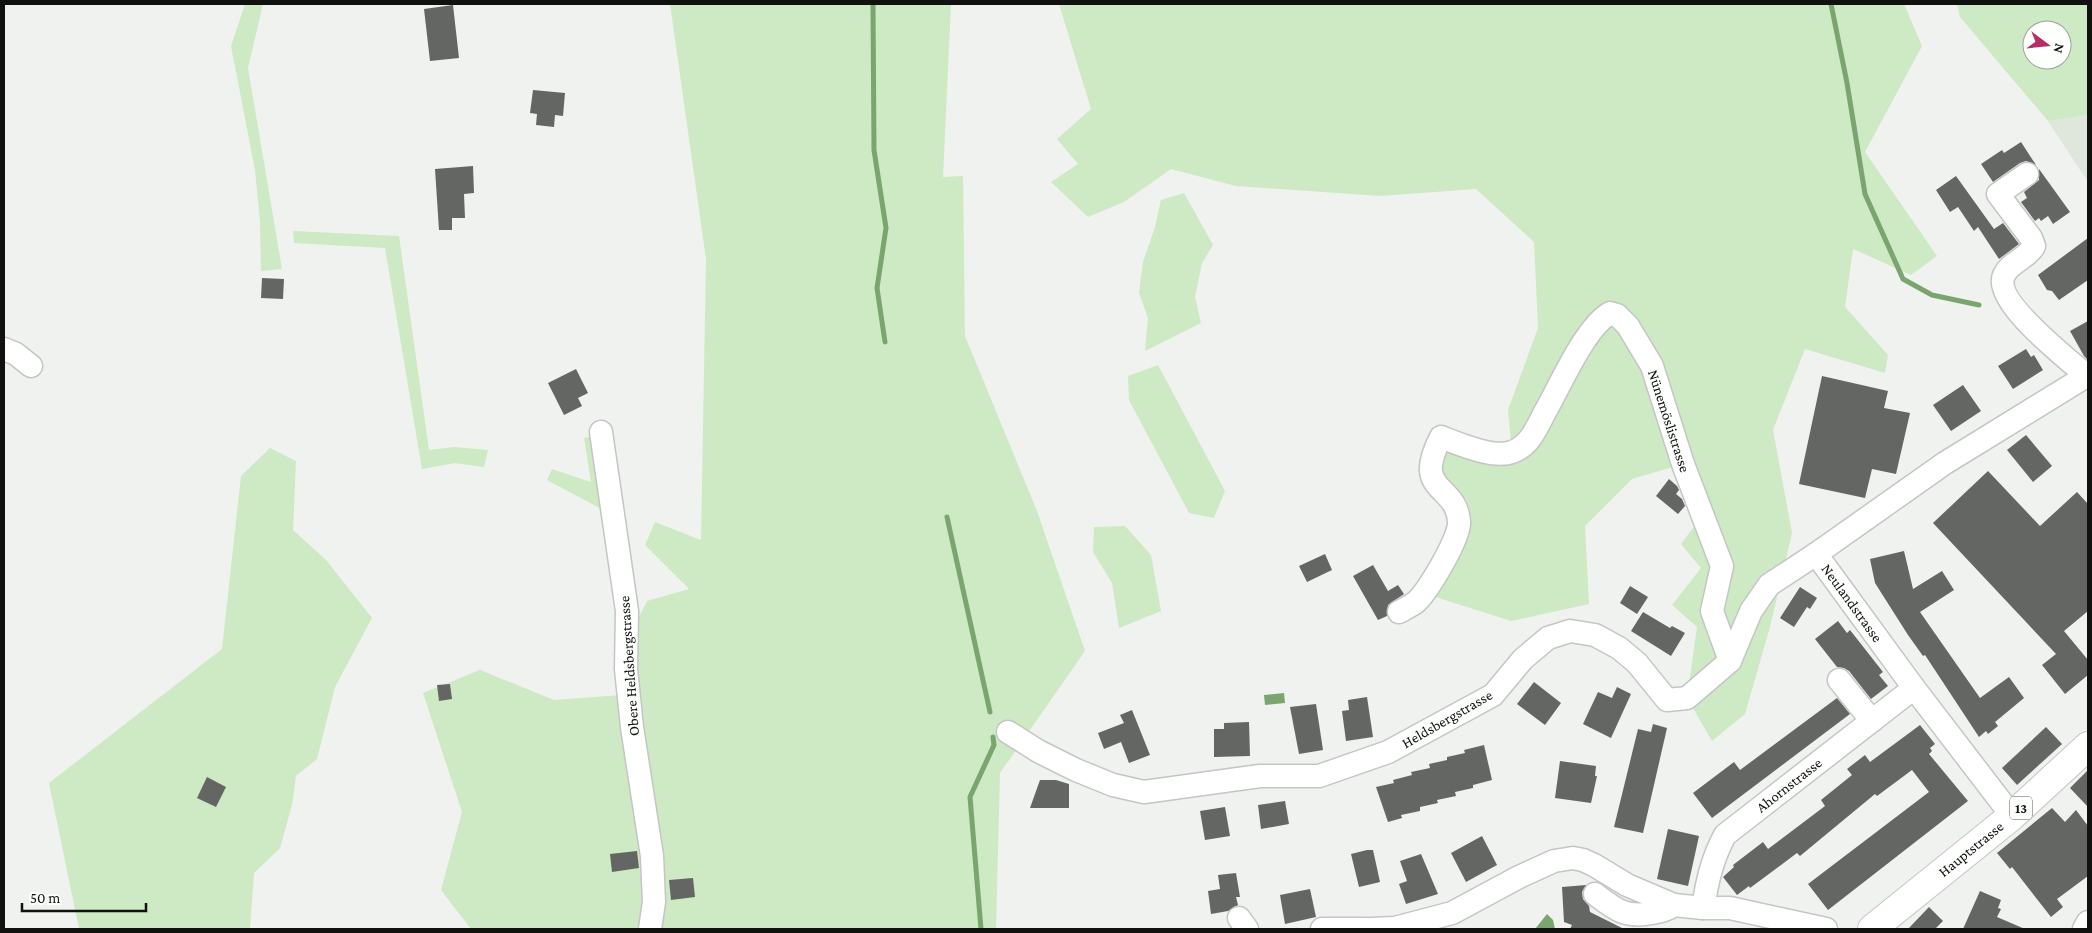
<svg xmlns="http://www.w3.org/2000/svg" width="2092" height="933" viewBox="0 0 2092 933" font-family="'Crimson Pro',serif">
<rect width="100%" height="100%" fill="#eff2ee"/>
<!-- built -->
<path fill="#dfe7dd" d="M2088 115V182L2048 121Z"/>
<!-- green -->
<g fill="#cdeac4" fill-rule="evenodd">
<path d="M245 4H263L248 68 282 269 261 271 260 221 255 170 231 46Z"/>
<path d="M670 4H951L943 177 963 176 965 336 1037 511 1085 651 1000 773 996 929H471L441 890 462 812 423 693 480 670 554 700 635 694 622 650 647 601 689 589 645 545 655 522 701 540 706 259Z"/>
<path d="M1059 4H1904L1922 46 1865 152 1937 256 1911 275 1853 249 1845 307 1888 355 1885 373 1805 349 1773 430 1792 533 1770 627 1745 714 1712 741 1687 698 1697 627 1672 605 1701 568 1681 544 1702 516 1683 464 1632 479 1585 526 1589 604 1511 621 1423 593 1460 523 1432 478 1435 449 1512 452 1508 410 1538 328 1534 242 1476 189 1380 196 1236 186 1171 169 1124 202 1088 217 1051 182 1078 164 1057 139 1091 109Z"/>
<path d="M1957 4H2088V115L2048 121 1960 17ZM2032 30H2062V60H2032Z"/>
<path d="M1184 193 1213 245 1202 263 1195 297 1201 323 1145 351 1148 318 1139 293 1143 262 1155 227 1161 200Z"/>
<path d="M293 231 399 236 429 450 454 447 488 450 484 467 455 463 422 469 385 248 294 243Z"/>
<path d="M1158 365 1225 491 1214 518 1189 513 1129 400 1128 376Z"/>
<path d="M597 436 609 513 547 480 552 469 591 482 584 438Z"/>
<path d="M270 448 296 461 293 530 326 560 372 618 335 687 317 759 296 776 292 805 280 848 254 873 250 929H79L49 783 222 649 241 476Z"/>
<path d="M1125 526 1151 555 1161 611 1119 628 1112 583 1093 552 1094 527Z"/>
</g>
<!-- water -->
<g fill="#7ba56f">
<path d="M1284 693 1285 703 1265 705 1264 695Z"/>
<path d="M1547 914 1553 920 1555 929H1535Z"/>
</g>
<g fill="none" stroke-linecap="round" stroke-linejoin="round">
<!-- stream -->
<g stroke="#7ba56f" stroke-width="5">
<path d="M873 4 874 150 886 228 877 288 885 342"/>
<path d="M1831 4 1847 83 1865 194 1903 279 1932 295 1979 305"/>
<path d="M947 517 990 712"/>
<path d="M981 929 970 797 994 745 993 737"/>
</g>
</g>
<!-- building -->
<g fill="#646663">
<path d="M453 5 459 58 430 61 424 9Z"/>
<path d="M533 90 565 93 563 116 555 115 554 127 536 125 537 114 530 113Z"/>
<path d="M2021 142 2036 165 2026 161 2020 163 1993 182 1981 164 2002 150 2004 153Z"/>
<path d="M473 166 474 193 464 194 465 218H452V230H439L435 169Z"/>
<path d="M2039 169 2070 212 2053 224 2048 216 2041 221 2039 218 2035 221 2021 202 2027 198 2024 192 2039 180Z"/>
<path d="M1956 176 1994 229 2003 223 2019 244 1999 259 1978 227 1974 231 1958 207 1950 212 1936 190Z"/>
<path d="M2088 238V280L2059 300 2052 291 2047 290 2038 275Z"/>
<path d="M262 278 284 279 283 299 261 298Z"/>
<path d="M2088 321V360L2084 356 2070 331Z"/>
<path d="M2026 349 2031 357 2034 355 2043 370 2013 389 1998 366Z"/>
<path d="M576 369 588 393 578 398 582 406 564 415 548 383Z"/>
<path d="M1822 376 1888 391 1884 408 1910 413 1896 474 1872 469 1865 498 1799 484Z"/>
<path d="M1963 385 1981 411 1951 431 1933 405Z"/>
<path d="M2026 435 2052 466 2033 482 2007 450Z"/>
<path d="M1988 471 2040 526 2077 492 2088 504V611L2064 631 2088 660V675L2065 694 2042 665 2056 654 1933 523Z"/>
<path d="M1669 479 1677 486 1679 490 1676 494 1682 499 1685 506 1678 514 1656 496Z"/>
<path d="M1904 551 1913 589 1942 571 1954 590 1920 612 1980 698 2009 677 2024 698 1995 722 1998 726 1988 734 1986 731 1979 737 1925 655 1923 656 1908 635 1875 583 1870 559Z"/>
<path d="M1325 554 1332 570 1307 582 1299 566Z"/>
<path d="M1373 565 1388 591 1398 585 1404 594 1388 605 1387 616 1378 620 1353 576Z"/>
<path d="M1630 586 1648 597 1637 614 1620 603Z"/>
<path d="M1800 587 1817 598 1810 609 1807 607 1794 627 1780 618Z"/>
<path d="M1643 612 1670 628 1672 626 1685 633 1671 656 1631 631Z"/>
<path d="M1838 621 1847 633 1850 630 1883 672 1879 675 1888 686 1871 699 1849 671 1844 668 1837 667 1815 639Z"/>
<path d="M1534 682 1561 703 1545 725 1517 704Z"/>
<path d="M450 684 452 699 439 701 437 685Z"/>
<path d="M1617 687 1631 694 1611 738 1583 724 1598 692 1612 698Z"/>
<path d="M1367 697 1373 737 1346 741 1342 711 1349 710 1348 700Z"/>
<path d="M1837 698 1850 714 1712 818 1693 793 1734 762 1740 770Z"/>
<path d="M1316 704 1323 750 1299 754 1290 707Z"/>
<path d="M1132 710 1150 755 1129 763 1121 742 1104 749 1098 733 1124 723 1120 715Z"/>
<path d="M1249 722 1250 756 1214 757V729H1224V723Z"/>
<path d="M1653 724 1667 728 1643 833 1614 827 1638 729 1651 732Z"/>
<path d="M1920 725 1935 744 1930 748 1932 751 1929 754 1968 801 1828 910 1808 884 1929 792 1912 770 1877 796 1875 794 1800 856 1797 853 1750 888 1749 886 1737 895 1723 877 1734 867 1733 865 1763 842 1768 849 1825 806 1821 800 1852 775 1847 769 1865 755 1870 762Z"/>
<path d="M2046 727 2062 744 2017 785 2002 768Z"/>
<path d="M1484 745 1492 780 1473 785V788L1455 792 1456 796 1437 800 1438 803 1420 807V811L1401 815 1402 818 1388 822 1376 787 1394 783 1393 780 1412 775 1411 772 1430 768 1429 764 1447 760V757L1465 753 1464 750Z"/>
<path d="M1560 761 1596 766 1595 776H1597L1591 803 1555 798Z"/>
<path d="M2088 770V807L2070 788Z"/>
<path d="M207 777 226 787 216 807 197 798Z"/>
<path d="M1040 780H1056L1069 784V808H1030Z"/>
<path d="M1285 801 1289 824 1261 829 1258 805Z"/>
<path d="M1225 807 1230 836 1205 840 1200 811Z"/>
<path d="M2052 808 2065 822 2076 810 2088 826V876L2057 899 2063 907 2051 917 2012 867 2010 869 1997 853Z"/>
<path d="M1668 829 1699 836 1688 886 1657 879Z"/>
<path d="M1482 836 1497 865 1466 882 1451 853Z"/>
<path d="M1367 850H1373L1380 882 1359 887 1351 854Z"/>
<path d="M637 851 639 868 612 872 610 854Z"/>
<path d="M1421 854 1438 894 1406 904 1399 884 1407 881 1400 861Z"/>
<path d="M1236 873 1240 897H1236L1238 905 1228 911 1211 914 1208 891 1220 889 1218 875Z"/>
<path d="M693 878 695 897 671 900 669 880Z"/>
<path d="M1586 885 1582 892 1583 899 1589 906 1590 912 1624 929H1570L1572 925 1564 922 1562 887Z"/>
<path d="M1310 889 1316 917 1285 924 1280 895Z"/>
<path d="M1980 891 2001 900 1998 908 2001 909 1997 917 2025 929H1963Z"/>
<path d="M1929 907 1943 921 1935 929H1908Z"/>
</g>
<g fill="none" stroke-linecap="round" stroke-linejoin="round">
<defs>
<g id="minor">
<path d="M2027 174 1998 194 2031 238 2034 246C2027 259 2010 262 2004 275 1992 301 2068 359 2087 376"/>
<path d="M4 349 16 354 31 366"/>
<path d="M601 432 627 611 626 669 632 727 652 856 654 902 650 929"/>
<path d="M1399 612C1404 609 1411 606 1416 602 1428 591 1460 538 1459 522 1457 483 1411 494 1441 437 1459 444 1494 459 1512 452 1530 446 1537 427 1545 412 1561 384 1584 329 1610 313L1617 315 1628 326 1652 366 1683 464 1722 566 1712 611 1730 661"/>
<path d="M1839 680 1872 721"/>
<path d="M1008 732 1038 751 1076 770 1113 785 1144 792 1260 776H1319L1388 752 1493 695 1523 659 1548 638 1570 631 1595 635 1619 648 1637 663 1667 700 1687 698 1730 661 1751 611 1769 585 1816 554"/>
<path d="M2012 816 1914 688 1816 554 1945 463 2088 375"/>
<path d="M1595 894C1616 910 1625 918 1652 913 1661 911 1667 910 1674 905"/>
<path d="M1703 908C1707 882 1712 859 1725 835L1914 688"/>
<path d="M1239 918 1247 929"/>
<path d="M1322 929H1366"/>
<path d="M1371 929 1395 928 1452 913 1519 877 1554 861 1573 858 1583 860 1594 865 1627 885 1674 905 1703 908H1730L1826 929"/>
<path d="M2084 929 2088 922"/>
</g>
<path id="major" d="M1872 929 2012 816 2088 746"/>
</defs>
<!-- minor casing -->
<use href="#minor" stroke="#c3c6c3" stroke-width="25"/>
<!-- major casing -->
<use href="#major" stroke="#c3c6c3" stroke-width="30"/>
<!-- minor -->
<use href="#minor" stroke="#fff" stroke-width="22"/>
<!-- major -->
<use href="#major" stroke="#fff" stroke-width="28"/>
</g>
<g text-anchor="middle" stroke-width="4" stroke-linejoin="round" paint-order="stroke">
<!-- shield labels -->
<rect fill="#fdfffd" stroke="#585957" stroke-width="1" x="2010" y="796.5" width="22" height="23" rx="4"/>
<g font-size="14" font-weight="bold" fill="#111210">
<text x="2021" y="813">13</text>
</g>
<!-- street labels -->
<g font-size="15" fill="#111210" stroke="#fdfffd">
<text transform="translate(1669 421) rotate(72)" y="5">Nünemöslistrasse</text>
<text transform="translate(1852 603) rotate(54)" y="5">Neulandstrasse</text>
<text transform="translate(629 666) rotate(-94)" y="5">Obere Heldsbergstrasse</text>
<text transform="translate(1447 719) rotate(-30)" y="5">Heldsbergstrasse</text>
<text transform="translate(1789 785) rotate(-38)" y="5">Ahornstrasse</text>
<text transform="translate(1971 849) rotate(-39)" y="5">Hauptstrasse</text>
</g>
</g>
<!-- border -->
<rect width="2092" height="933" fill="none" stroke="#111210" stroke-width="10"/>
<!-- north arrow -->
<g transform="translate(2047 45) rotate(106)"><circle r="24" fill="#fdfffd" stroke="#9fa09e"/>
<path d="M0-4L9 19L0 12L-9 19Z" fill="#b62c69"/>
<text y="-8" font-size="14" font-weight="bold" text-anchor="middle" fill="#111210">N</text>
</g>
<!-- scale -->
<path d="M22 903v8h124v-8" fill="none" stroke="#111210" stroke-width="2.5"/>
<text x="30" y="903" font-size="15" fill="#111210" stroke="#fdfffd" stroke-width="4" paint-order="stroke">50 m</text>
</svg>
